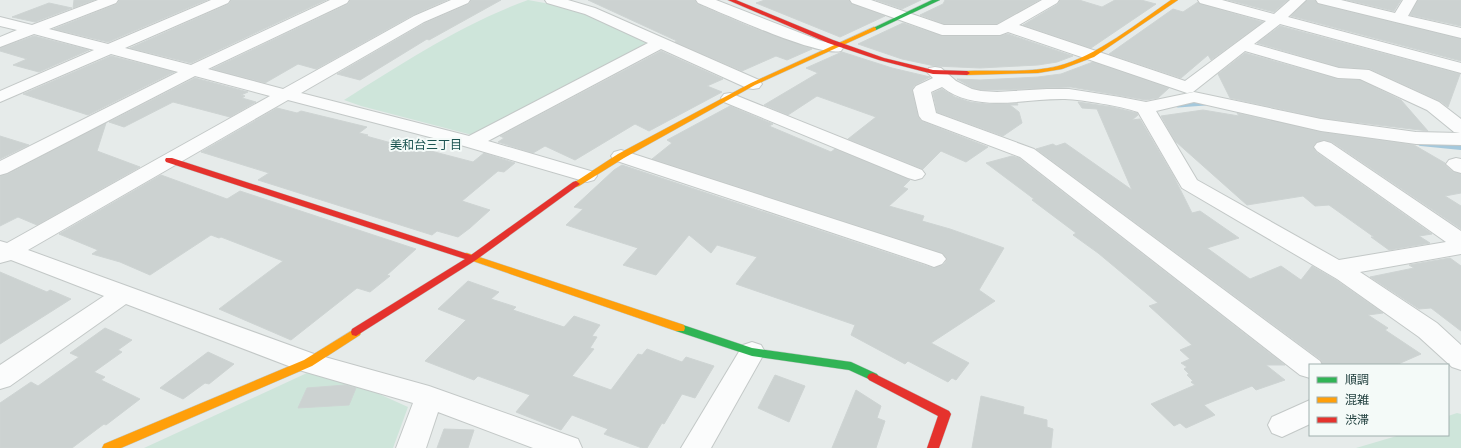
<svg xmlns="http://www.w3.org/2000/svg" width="1461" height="448" viewBox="0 0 1461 448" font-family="'Nunito Sans','Noto Sans JP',sans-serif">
<rect width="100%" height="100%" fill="#e6ebea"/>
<!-- green -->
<g fill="#cee5da">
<path d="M528 0 572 8 650 43 472 135 361 106 344 100C403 63 462 24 528 0Z"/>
<path d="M307 373 359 385 408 407 393 448H144Z"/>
<path d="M1457 413 1461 414V448H1356L1400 435H1448V416Z"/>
</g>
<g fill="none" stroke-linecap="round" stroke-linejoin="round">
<!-- stream-far1 -->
<path stroke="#a4c8dc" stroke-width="5" d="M1178 105 1205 103"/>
<!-- stream -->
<path stroke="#a4c8dc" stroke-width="6" d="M1421 143 1461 147"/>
</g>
<!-- building -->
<g fill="#ccd2d1" stroke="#ced4d3">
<path d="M74 0H94L73 8Z"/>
<path d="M119 0H207L108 42 54 29 117 4Z"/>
<path d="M231 0H326L191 63 130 48 229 4Z"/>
<path d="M350 0H447L413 15 316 69 298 64 265 83 212 69 348 4Z"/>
<path d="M471 0H501L429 40 427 39 360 80 337 74 425 23 469 4Z"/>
<path d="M588 0H695L697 4 748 26 812 49 787 60 776 56 742 71 675 42 677 41Z"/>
<path d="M765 0H849L852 4 885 16 840 37 756 3Z"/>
<path d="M876 0H921L902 9Z"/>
<path d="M945 0H1039L997 24H944L920 15 943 4Z"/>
<path d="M1060 0H1079L1102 7 1115 0H1141L1156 4 1091 48 1023 25 1058 4Z"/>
<path d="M1228 0H1288L1274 12Z"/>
<path d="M1307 0H1315L1318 4 1461 39V61L1291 16Z"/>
<path d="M1347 0H1401L1394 11Z"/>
<path d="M1418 0H1461V26L1410 15Z"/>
<path d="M1198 2 1200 4 1263 22 1211 60 1208 55 1181 78 1109 54 1173 9 1183 12Z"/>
<path d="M49 3 72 8 35 22 12 17Z"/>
<path d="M903 23 942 36H1000L1008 34 1073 56 1057 62 1038 65 980 68 935 66 902 59 858 44Z"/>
<path d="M1280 26 1460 74 1448 107 1440 101 1370 69 1339 67 1257 43Z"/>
<path d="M34 36 89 50 39 72 13 65 27 59 0 51V48Z"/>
<path d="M661 51 723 79 707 86 722 92 649 131 635 124 575 160 545 146 533 153 498 142 504 138 500 136Z"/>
<path d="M842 52 892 68 930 77 915 85 912 89 918 116 921 121 988 147 966 162 941 151 923 169 848 139 876 117 817 96 788 115 764 105 818 73 806 68Z"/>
<path d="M1245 53 1338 79 1360 80 1401 100 1428 131 1321 118 1230 98 1218 74Z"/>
<path d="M111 56 174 72 88 115 23 94Z"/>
<path d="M1093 62 1169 88 1158 98 1146 100 1071 87 997 90H981L973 88 957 79 980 80 1038 77 1061 74Z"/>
<path d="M195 78 248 92 241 95 245 96 242 98 256 102 230 117 173 102 124 127 109 122Z"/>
<path d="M942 89 955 97 970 102 986 104 1017 103 1018 105H1010L1019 112 1022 123 1003 136 937 112 933 93Z"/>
<path d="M1078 102 1112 107 1137 113 1138 115 1132 120 1140 119 1174 177 1192 213 1200 211 1239 238 1207 248 1250 279 1281 266 1301 280 1312 266 1336 280 1383 313 1368 315 1388 328 1385 330 1421 354 1396 365H1323L1321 360 1036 149 1053 144 1056 146 1065 143 1132 190 1097 109 1082 108Z"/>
<path d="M730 106 773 124 769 126 819 147 831 152 835 149 910 180 903 187 908 189 889 206 924 216 922 221 950 229 1004 248 979 290 995 301 931 343 969 363 956 380 952 378 948 382 908 361 905 364 851 335 855 325 736 284 757 257 717 245 711 253 689 235 656 275 623 265 638 248 566 225 583 209 574 207 614 170 622 165 933 268 943 265 947 260 942 253 652 159 672 143 667 140Z"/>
<path d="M277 108 297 113 301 111 367 127 359 133 368 135 366 136 424 152 427 150 473 162 484 153 515 163 504 172 498 171 462 201 490 210 470 228 458 237 437 231 432 235 258 180 269 173 201 152Z"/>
<path d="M1203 110 1239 116 1237 113 1321 132 1414 145 1445 163V165L1453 172 1461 174V193L1445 196 1461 206V229L1332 142 1324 140 1317 142 1313 146 1316 152 1432 234 1419 236 1430 243 1389 250 1371 237H1374L1329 205 1315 206 1303 196 1247 205 1175 141 1161 116Z"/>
<path d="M106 123 97 151 140 167 37 225 18 217 0 226V176L8 174Z"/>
<path d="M0 136 29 145 0 159Z"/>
<path d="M1012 156 1019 158 1285 365H1266L1285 380 1256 390 1252 386 1204 405 1215 415 1186 428 1180 423 1174 426 1151 404 1195 385 1191 382 1193 381 1187 375 1189 374 1184 369 1187 367 1181 363 1190 359 1180 350 1192 345 1149 306 1158 303 1098 253 1073 235 1076 233 1032 200 1034 199 986 163Z"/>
<path d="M161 175 227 199 240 191 416 249 387 275 390 276 370 292 357 288 291 340 219 309 283 261 221 237 219 238 211 235 150 275 120 262 92 254 98 250 59 234Z"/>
<path d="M1450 258 1461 266V331L1431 308 1419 309 1370 277 1414 268 1409 265Z"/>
<path d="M0 272 47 292 50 290 71 299 0 344Z"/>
<path d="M468 281 499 292 491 299 516 307 513 310 564 327 574 316 600 325 592 336 597 337 590 348 594 349 572 376 611 390 638 354 642 355 647 349 682 362 686 357 714 366 695 398 682 394 664 424 662 423 647 448H642L604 434 608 429 572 415 561 430 516 412 530 395 478 376 474 380 425 361 466 320 438 309Z"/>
<path d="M105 328 132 340 118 350 122 352 94 372 105 377 101 380 140 399 106 425 104 424 72 448H0V403L31 382 38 386 79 357 70 353Z"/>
<path d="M208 352 234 364 209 384 205 383 183 399 160 388Z"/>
<path d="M775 375 805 386 789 422 758 408Z"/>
<path d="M345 385 356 388 349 405 298 408 307 388Z"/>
<path d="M856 390 881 406 877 418 885 421 876 448H832Z"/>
<path d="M981 396 1024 407 1023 414 1047 420V427L1053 429 1051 448H972Z"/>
<path d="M444 429 474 430 468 448H437Z"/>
</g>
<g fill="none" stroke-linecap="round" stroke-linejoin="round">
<defs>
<g id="street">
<path d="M98 0H118L116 3 49 29 108 44 211 0H230L228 3 125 48 191 65 330 0H349L347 3 208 69 283 89 414 16 451 0H470L468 3 424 22 301 93 469 136 648 43 585 14 547 3 545 0H568L595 8 759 80 762 84 759 88 753 89 747 88 661 49 488 141 594 172 597 176 594 180 587 182 464 146 288 100 28 250 314 354 429 386 578 439 582 448H533L438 412 426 448H396L413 403 299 370 126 304 10 386 0 389V365L104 296 11 260 0 263V241L7 243 270 96 195 76 7 173 0 175V161L178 72 111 54 0 102V91L94 50 34 34 0 47V37L17 30 0 26V17L32 25Z"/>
<path d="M696 0H716L821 41 841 45 843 48 841 51C818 57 725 14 698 3Z"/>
<path d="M850 0H871L944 25H997L1042 0H1059L1057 3 1019 25 1185 81 1266 21 1200 3 1198 0H1222L1274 14 1290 0H1306L1288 17 1461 63V73L1280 24 1254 44 1339 68 1369 70 1439 102 1461 119V145L1416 144 1321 131 1194 102 1156 111 1197 180 1339 260 1446 242 1317 151 1314 147 1317 143 1324 141 1331 143 1461 231V254L1360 272 1437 323 1461 345V370L1452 367 1419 337 1337 279 1182 188 1138 112C1120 106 1084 100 1065 99 1026 98 976 114 942 87L931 92 936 113 1034 149 1320 361 1322 365H1310V378L1300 375 1020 157 922 120 919 116 913 90 916 86 933 78 927 72 929 68 935 67 941 68 956 81 972 89 981 91 997 92 1047 89H1069L1120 97 1146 102 1194 92 1321 119 1416 132 1460 133 1454 132 1427 110 1360 79 1338 78 1245 51 1193 92 1187 93 1008 32 1000 35H942L852 3Z"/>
<path d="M1316 0H1341L1395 13 1403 0H1417L1408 16 1461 28V38L1318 3Z"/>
<path d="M730 93 922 170 925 174 922 178 915 180 908 178 724 102 721 98 724 94Z"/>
<path d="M621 150 942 254 946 259 942 264 934 267 926 264 614 160 611 156 614 152Z"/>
<path d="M1456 158 1461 159V173L1454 171 1446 164 1449 160Z"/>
<path d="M752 342 761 345 765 352 711 448H681L743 345Z"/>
<path d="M1310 400V424L1282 437 1272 433 1268 425 1272 417Z"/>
</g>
<g id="fast">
<path d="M932 0H940L876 30 871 29Z"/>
<path d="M680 324 752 348 851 362 877 374 879 377 877 380 873 381 849 370 752 356 676 331 675 328 676 325Z"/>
</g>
<g id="slow">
<path d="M1171 0H1178L1094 57 1062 69 1038 73 967 75 964 73 967 71C995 70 1031 73 1058 66 1095 57 1139 22 1171 0Z"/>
<path d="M874 27 876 28V30L755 85 624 158 579 186 576 187 572 184 618 154 751 83Z"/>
<path d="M467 253 684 325 685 328 684 331H676L464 258 462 256 464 254Z"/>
<path d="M356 328 360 329 361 332 360 335 312 366 121 448H102L104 444 304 360Z"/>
</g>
<g id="jam">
<path d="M728 0H736L833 40 884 58 933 70 967 71 970 73 967 75 933 74 879 60 828 43Z"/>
<path d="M166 158H172L471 255 573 182 576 181 580 184 476 260 356 336 352 335 351 332 352 329 465 259 166 162 165 160Z"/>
<path d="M873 373 949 411 951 414 939 448H927L938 416 869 380 867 377 869 374Z"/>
</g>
</defs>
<!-- street casing -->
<use href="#street" stroke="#c3c8c7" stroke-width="2"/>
<!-- fast casing -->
<use href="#fast" stroke="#c1c9c7" stroke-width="1"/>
<!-- slow casing -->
<use href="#slow" stroke="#c1c9c7" stroke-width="1"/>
<!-- jam casing -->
<use href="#jam" stroke="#c1c9c7" stroke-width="1"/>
<!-- street -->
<use href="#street" fill="#fbfcfc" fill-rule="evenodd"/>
<!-- fast -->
<use href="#fast" fill="#30b455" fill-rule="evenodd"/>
<!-- slow -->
<use href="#slow" fill="#ff9f0a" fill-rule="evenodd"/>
<!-- jam -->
<use href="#jam" fill="#e5322d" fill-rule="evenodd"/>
</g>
<g text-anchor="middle" stroke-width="4" stroke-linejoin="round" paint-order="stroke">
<!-- neighbourhood labels -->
<g font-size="12" fill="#1c5452" stroke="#f4faf8">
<text x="426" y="149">美和台三丁目</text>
</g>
</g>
<!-- legend -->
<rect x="1309" y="364" width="140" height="72" fill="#f4faf8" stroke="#a0b0ae"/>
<rect x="1317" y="377" width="20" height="6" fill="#30b455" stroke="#a0b0ae"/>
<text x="1345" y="384" font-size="12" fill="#21403f">順調</text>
<rect x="1317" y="397" width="20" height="6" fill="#ff9f0a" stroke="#a0b0ae"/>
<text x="1345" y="404" font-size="12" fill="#21403f">混雑</text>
<rect x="1317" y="417" width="20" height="6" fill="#e5322d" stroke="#a0b0ae"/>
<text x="1345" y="424" font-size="12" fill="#21403f">渋滞</text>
</svg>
